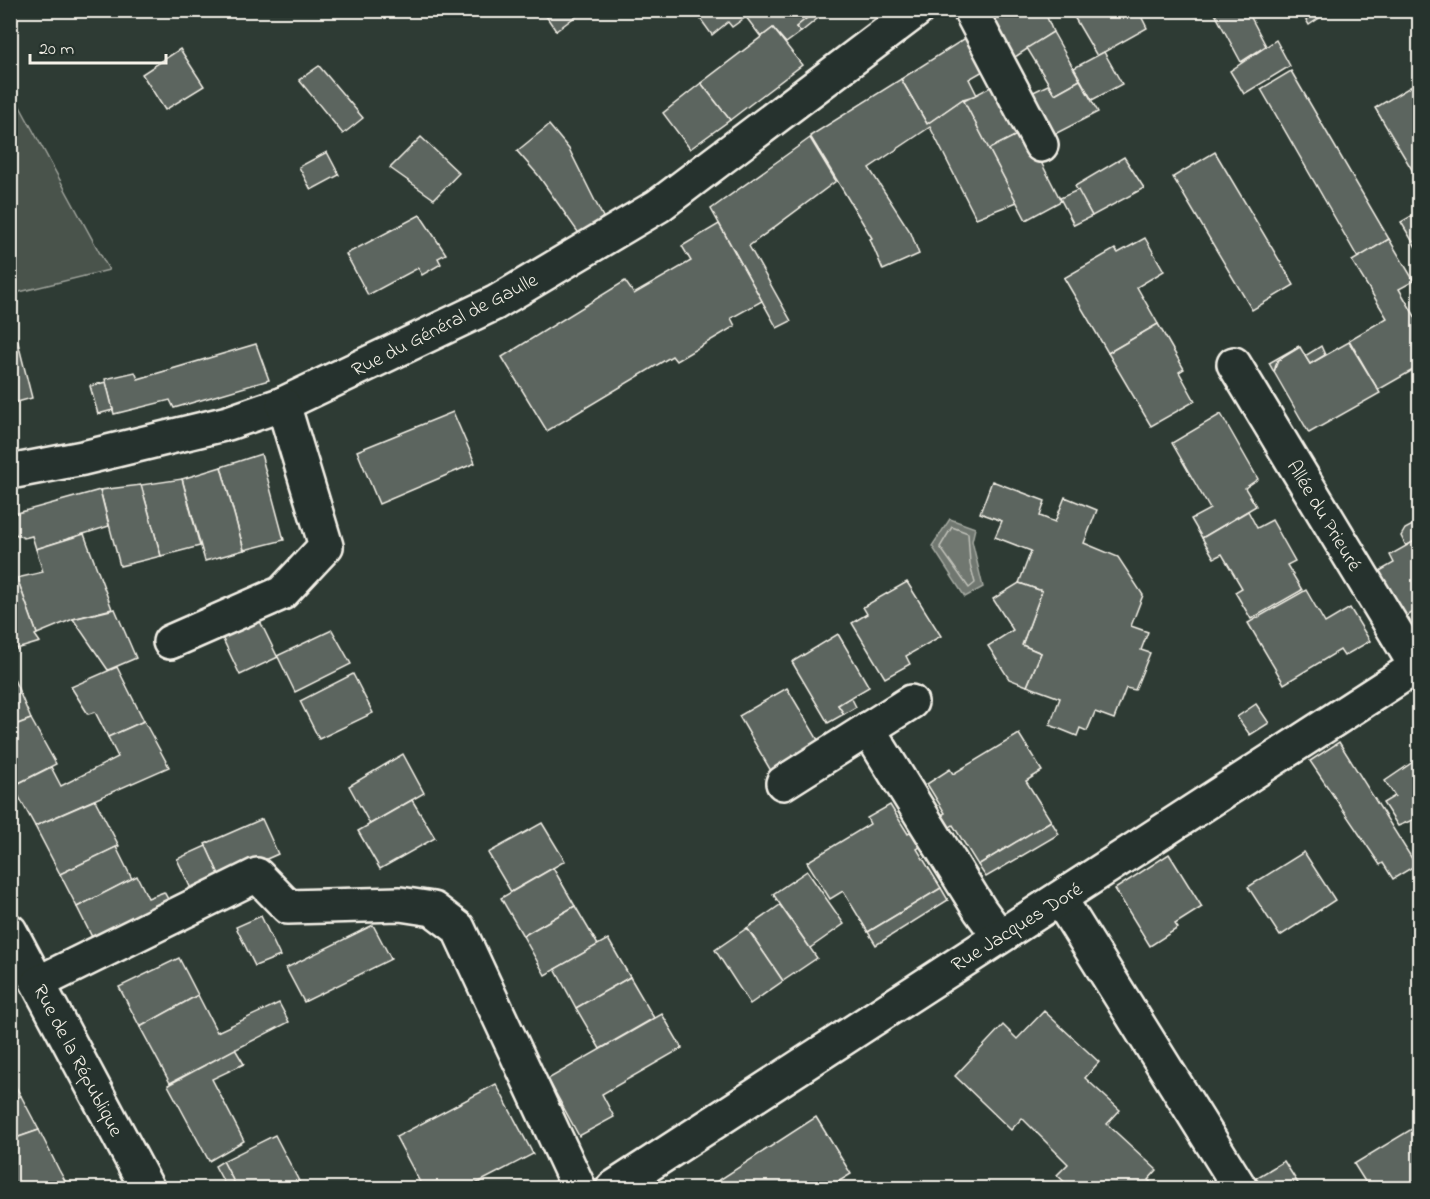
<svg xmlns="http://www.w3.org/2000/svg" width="1430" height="1199" viewBox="0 0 1430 1199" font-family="'Indie Flower',sans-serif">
<rect width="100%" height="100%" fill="#2e3b34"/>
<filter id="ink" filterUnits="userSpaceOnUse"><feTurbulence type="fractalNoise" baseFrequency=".0167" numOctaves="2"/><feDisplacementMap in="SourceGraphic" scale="12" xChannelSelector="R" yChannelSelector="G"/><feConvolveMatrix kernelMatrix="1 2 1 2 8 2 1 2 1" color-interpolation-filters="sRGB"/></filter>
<g filter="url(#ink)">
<!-- green -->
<path fill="#48524c" stroke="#9ea29a" stroke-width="1.5" d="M11 90 109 270 11 294Z"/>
<!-- water -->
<path fill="#6f7770" stroke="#a4a8a0" stroke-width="1.5" d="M950 519 975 528 972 541 983 587 965 597 932 546Z"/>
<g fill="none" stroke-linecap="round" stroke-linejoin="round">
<!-- shore -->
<path stroke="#bfc0b8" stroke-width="1.5" d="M952 527 968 533 970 564 975 583 969 588 940 547Z"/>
</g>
<!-- building -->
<g fill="#5c655e" stroke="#f4f1e8" stroke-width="1.5">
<path d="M542 10H584L556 31Z"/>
<path d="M694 10H812V14L796 27 801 32 786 43 773 28 761 37 746 17 732 27 728 22 712 35Z"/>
<path d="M812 10H828L801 32 796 27 812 14Z"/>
<path d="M982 10H1044L1053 32 1009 61Z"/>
<path d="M1070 10H1138L1147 28 1097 56Z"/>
<path d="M1213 10H1247L1266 46 1241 62Z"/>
<path d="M1300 10H1331L1309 25Z"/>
<path d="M773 28 802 65 730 120 701 83Z"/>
<path d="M975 32 992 66 969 79 977 95 963 99 927 124 901 79Z"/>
<path d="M1053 32 1080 80 1055 94 1027 48Z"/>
<path d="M1276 40 1290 66 1244 94 1230 71Z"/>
<path d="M180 49 204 86 165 110 142 74Z"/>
<path d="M1104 52 1122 84 1092 100 1074 68Z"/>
<path d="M319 66 363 118 343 134 299 80Z"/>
<path d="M1291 71 1389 239 1358 258 1261 89Z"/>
<path d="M901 79 927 124 963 99 1017 202 976 218 930 127 869 168 911 233 919 254 883 270 870 239 872 238 810 136Z"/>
<path d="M1080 80 1098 112 1049 137 1027 95 1048 85 1055 94Z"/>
<path d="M1420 81V183L1375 108Z"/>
<path d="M1000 82 1025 131 989 149 964 101Z"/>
<path d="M701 83 730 120 690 149 663 113Z"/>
<path d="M549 125 569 149 603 217 580 235 538 175 517 151Z"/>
<path d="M1025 131 1061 201 1026 220 989 149Z"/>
<path d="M421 137 459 173 434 199 390 168Z"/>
<path d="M810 138 836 181 749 246 791 321 777 328 711 209Z"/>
<path d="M327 152 339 175 311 190 299 167Z"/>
<path d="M1215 152 1294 285 1252 310 1173 177Z"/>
<path d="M1124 157 1144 188 1092 216 1075 186Z"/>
<path d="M1078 190 1092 216 1074 225 1060 198Z"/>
<path d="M1420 211V254L1401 222Z"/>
<path d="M420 215 446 254 438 258 441 264 422 275 418 268 368 295 346 254Z"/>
<path d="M719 224 762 301 731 318 735 326 676 361 672 356 547 431 502 357 625 281 634 294 691 261 682 246Z"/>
<path d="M1145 238 1164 271 1137 287 1158 324 1108 353 1064 278 1115 249 1118 253Z"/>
<path d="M1389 239 1414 281 1399 289 1420 325V366L1378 390 1349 340 1387 318 1352 261Z"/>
<path d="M13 323 32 398 10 404V324Z"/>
<path d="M1158 324 1184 369 1179 372 1195 401 1151 426 1108 353Z"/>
<path d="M1349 342 1380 393 1309 433 1274 372 1277 361 1300 347 1310 364Z"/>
<path d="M256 344 269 380 174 408 170 400 114 414 105 379 135 372 138 379Z"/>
<path d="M1299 346 1277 361 1274 372 1269 363Z"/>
<path d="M1321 346 1325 355 1310 364 1305 356Z"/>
<path d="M106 382 113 410 98 414 90 386Z"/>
<path d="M453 412 475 463 379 504 357 451Z"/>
<path d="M1221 414 1258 479 1245 488 1256 506 1202 538 1191 519 1210 509 1172 443Z"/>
<path d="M261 454 284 540 244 550 221 467Z"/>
<path d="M221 467 244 550 205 561 182 479Z"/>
<path d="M182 479 200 546 161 556 141 485Z"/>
<path d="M992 481 1045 501 1040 516 1055 522 1065 497 1097 510 1084 543 1118 557 1143 595 1131 626 1148 632 1141 650 1150 653 1135 690 1126 688 1114 719 1095 712 1087 731 1080 728 1077 736 1050 725 1060 698 1027 686 1041 653 1022 645 1042 591 1019 583 1031 551 995 537 1002 521 980 513Z"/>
<path d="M141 485 161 556 120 566 100 490Z"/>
<path d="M100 490 109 526 36 549 32 536 24 538 15 534 10 515Z"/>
<path d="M1248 511 1257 528 1272 520 1295 561 1287 565 1302 590 1251 619 1235 592 1242 588 1222 554 1214 558 1202 538Z"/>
<path d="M1420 521V538L1406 546 1401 536 1405 529Z"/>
<path d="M84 534 112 609 73 619 37 634 17 578 43 572 36 549Z"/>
<path d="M1420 538V608L1404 618 1378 572 1394 563 1390 555Z"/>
<path d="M17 578 37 634 35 635 40 642 10 651V580Z"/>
<path d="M907 582 941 636 906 656 910 664 885 678 852 623 867 614 863 607Z"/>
<path d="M1019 583 1042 591 1022 645 1041 653 1027 686 1009 679 988 646 1013 630 993 599Z"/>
<path d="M1306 590 1325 623 1350 608 1370 641 1344 656 1340 650 1284 684 1248 623Z"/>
<path d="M115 609 136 658 108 670 73 619Z"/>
<path d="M256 613 277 656 332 630 351 664 295 692 278 657 240 675 220 633Z"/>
<path d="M838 634 869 687 838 705 844 714 828 723 792 662Z"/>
<path d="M117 667 144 721 108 737 95 712 88 714 71 687Z"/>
<path d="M10 670 31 719 10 727Z"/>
<path d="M353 674 373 713 319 739 300 701Z"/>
<path d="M787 688 824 750 803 752 771 771 739 716Z"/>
<path d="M851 697 856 707 844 714 838 705Z"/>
<path d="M1256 704 1269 723 1250 735 1237 717Z"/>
<path d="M31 719 56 764 13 786 10 727Z"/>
<path d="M144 721 169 767 35 826 13 786 51 767 61 786 118 757 108 737Z"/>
<path d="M1019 734 1042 771 1026 781 1051 821 978 865 953 825 943 832 935 819 945 813 927 784 950 769 953 774Z"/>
<path d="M1339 742 1416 865 1393 879 1383 863 1380 865 1310 761Z"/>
<path d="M403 754 424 793 370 824 349 786Z"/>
<path d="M1419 758 1420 817 1398 826 1383 803 1395 796 1385 781Z"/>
<path d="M95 800 119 846 60 874 35 826Z"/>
<path d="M412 800 435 838 380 869 358 831Z"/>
<path d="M890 805 908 834 917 829 926 843 917 849 941 888 868 932 843 891 830 899 807 862 870 824 867 818Z"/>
<path d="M262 819 278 854 221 879 205 844Z"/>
<path d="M1051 821 1059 834 986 877 978 865Z"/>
<path d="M542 823 565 861 511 892 488 853Z"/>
<path d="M206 846 221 879 193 893 177 859Z"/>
<path d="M116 847 132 879 77 907 60 874Z"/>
<path d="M1304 852 1335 900 1280 936 1248 887Z"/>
<path d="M1169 854 1202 907 1175 924 1178 928 1150 946 1115 889Z"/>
<path d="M553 868 575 906 523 936 501 898Z"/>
<path d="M807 871 844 924 810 948 773 894Z"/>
<path d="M137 876 148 898 164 892 169 901 93 939 77 907Z"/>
<path d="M941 888 948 900 876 945 868 932Z"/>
<path d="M780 905 817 958 783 981 747 928Z"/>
<path d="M575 906 598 945 545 975 523 936Z"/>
<path d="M261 916 280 956 255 966 236 927Z"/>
<path d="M373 925 391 959 304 1002 286 968Z"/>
<path d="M747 928 783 981 750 1004 715 950Z"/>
<path d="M608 939 630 977 576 1008 555 969Z"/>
<path d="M179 958 198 995 140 1027 119 987Z"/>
<path d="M630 977 654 1018 600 1049 576 1008Z"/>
<path d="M198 995 217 1032 279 1003 289 1022 170 1083 140 1027Z"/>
<path d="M1044 1011 1099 1062 1085 1078 1120 1110 1107 1124 1157 1170 1148 1180 1157 1188H1071L1057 1175 1068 1164 1022 1118 1011 1130 955 1076 1003 1025 1017 1039Z"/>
<path d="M662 1014 682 1048 602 1094 614 1117 579 1136 548 1079Z"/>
<path d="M235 1049 244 1064 212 1079 244 1141 209 1161 168 1085Z"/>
<path d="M10 1076 21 1096 10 1100Z"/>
<path d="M496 1084 533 1154 468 1188H423L396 1137Z"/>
<path d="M21 1096 39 1130 10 1140V1100Z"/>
<path d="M816 1117 851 1174 828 1188H707Z"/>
<path d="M1420 1124V1188H1369L1354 1164Z"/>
<path d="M39 1130 59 1170 69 1188H10V1140Z"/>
<path d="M275 1135 302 1187 237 1188 223 1161Z"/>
<path d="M223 1161 237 1188H227L215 1166Z"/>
<path d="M1284 1161 1301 1188H1262L1256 1178Z"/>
</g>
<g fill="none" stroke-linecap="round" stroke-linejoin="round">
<defs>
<g id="minor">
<path d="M970 10 1041 145"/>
<path d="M1234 364 1416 666"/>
<path d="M10 472 83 458 228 423 283 404 495 303 658 206 917 10"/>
<path d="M170 642 282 593 326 546 283 404"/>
<path d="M868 729 980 910 999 936"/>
<path d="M783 783 911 702"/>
<path d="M1060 899 1240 1188"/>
<path d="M10 931 147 1188"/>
<path d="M38 983 257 875 288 907 400 904 433 909 458 928 579 1188"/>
<path d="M613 1188 1420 664"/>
</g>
</defs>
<!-- minor casing -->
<use href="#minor" stroke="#f4f1e8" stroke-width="38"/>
<!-- minor -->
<use href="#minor" stroke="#26332d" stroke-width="33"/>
</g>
</g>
<g text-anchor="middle" stroke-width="4.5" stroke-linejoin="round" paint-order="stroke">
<!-- street labels -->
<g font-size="20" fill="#f4f1e8" stroke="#26332d">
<text transform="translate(444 324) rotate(-27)" y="7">Rue du Général de Gaulle</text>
<text transform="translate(1325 515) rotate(59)" y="7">Allée du Prieuré</text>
<text transform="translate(1016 926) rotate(-32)" y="7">Rue Jacques Doré</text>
<text transform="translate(79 1060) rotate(62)" y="7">Rue de la République</text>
</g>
</g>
<!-- margin -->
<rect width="1430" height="1199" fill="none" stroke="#26332d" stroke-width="36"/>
<rect x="18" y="18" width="1394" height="1163" fill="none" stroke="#f4f1e8" stroke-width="2" filter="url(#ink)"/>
<!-- scale -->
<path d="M30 54v9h136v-9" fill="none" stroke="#f4f1e8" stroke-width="3"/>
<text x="39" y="54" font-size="18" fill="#f4f1e8" stroke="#26332d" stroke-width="4.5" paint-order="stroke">20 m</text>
</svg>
